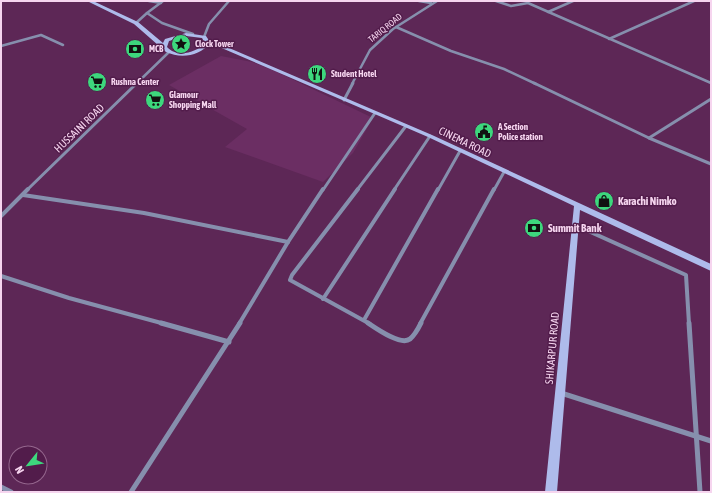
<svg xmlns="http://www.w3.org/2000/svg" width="712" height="493" viewBox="0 0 712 493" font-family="'Asap Condensed',sans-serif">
<rect width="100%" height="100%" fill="#5d2756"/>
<!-- built -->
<path fill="#6b2e63" d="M221 56 252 62 277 72 373 118 353 153 323 182 225 147 247 129 169 85Z"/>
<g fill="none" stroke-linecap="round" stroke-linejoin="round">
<!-- street-far3 -->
<g stroke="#868fad" stroke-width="2.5">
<path d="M149 1 161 3"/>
<path d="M163 1 147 13 162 23 193 34"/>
<path d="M419 1 431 3"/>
<path d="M496 1 511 6 528 3 711 83"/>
<path d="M548 12 573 1"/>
<path d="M136 23 147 13"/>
<path d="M396 27 451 51 504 69 536 84"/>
<path d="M204 37 209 24 229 1"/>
<path d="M609 39 694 1"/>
<path d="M1 46 41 35 63 45"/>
<path d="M136 84 169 52"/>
<path d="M352 84 370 50 393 29 437 1"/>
</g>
<!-- street-far2 -->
<g stroke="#868fad" stroke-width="3">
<path d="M534 83 649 138 711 164"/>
<path d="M344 100 353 83"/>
<path d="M649 138 711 99"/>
<path d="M27 190 137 83"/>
<path d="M323 190 375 113"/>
<path d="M357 190 406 126"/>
<path d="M394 190 430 136"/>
<path d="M438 190 460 151"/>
<path d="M494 190 504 172"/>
</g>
<!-- street-far1 -->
<g stroke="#868fad" stroke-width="4">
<path d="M358 189 292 275 290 280 370 324"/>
<path d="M23 195 144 213 288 242"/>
<path d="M1 216 28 189"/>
<path d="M575 225 686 275 689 324"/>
<path d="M1 276 69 298 165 324"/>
<path d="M323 299 395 189"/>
<path d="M364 320 438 189"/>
<path d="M239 324 288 242 323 189"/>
<path d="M420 324 494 189"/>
</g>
<!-- street -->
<g stroke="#868fad" stroke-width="5">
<path d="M161 323 229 342"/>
<path d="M368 323C377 329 401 346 410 339 415 335 418 329 421 323"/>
<path d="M689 323 700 492"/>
<path d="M561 393 711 441"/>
<path d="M1 487 11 492"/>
<path d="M131 492 240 323"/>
</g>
<!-- secondary -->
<path fill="#aebbeb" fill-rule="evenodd" d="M87 1H93L138 22 163 43 165 39 186 33 206 36 208 39 432 135 711 264V271L580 210 557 492H545L574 206 428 137 210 43C200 56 181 59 166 52L134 24ZM186 36 202 38 205 43C196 53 177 58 167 47L169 41Z"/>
</g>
<!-- icons -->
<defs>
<symbol id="sight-disc" viewBox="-11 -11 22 22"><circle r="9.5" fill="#3dd77d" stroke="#521c4b"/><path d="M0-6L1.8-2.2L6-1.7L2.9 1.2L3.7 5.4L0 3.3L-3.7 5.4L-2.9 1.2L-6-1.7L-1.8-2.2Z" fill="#111"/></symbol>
<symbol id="bank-disc" viewBox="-11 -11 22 22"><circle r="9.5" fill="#3dd77d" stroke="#521c4b"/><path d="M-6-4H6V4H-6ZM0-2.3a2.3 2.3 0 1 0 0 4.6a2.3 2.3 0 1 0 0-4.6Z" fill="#111"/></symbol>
<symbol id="restaurant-disc" viewBox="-11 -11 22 22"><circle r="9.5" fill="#3dd77d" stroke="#521c4b"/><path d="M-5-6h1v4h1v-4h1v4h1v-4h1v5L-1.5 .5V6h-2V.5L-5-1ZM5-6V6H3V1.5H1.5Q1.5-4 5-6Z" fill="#111"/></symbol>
<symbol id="supermarket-disc" viewBox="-11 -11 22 22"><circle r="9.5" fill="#3dd77d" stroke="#521c4b"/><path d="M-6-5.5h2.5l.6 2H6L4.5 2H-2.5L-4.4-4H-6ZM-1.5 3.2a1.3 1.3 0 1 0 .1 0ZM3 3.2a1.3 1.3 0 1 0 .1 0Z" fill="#111"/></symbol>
<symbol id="civic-disc" viewBox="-11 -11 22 22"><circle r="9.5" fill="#3dd77d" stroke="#521c4b"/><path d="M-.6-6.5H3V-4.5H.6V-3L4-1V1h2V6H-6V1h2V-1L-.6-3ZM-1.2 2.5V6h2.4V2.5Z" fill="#111"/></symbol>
<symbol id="shop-disc" viewBox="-11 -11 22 22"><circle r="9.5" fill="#3dd77d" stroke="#521c4b"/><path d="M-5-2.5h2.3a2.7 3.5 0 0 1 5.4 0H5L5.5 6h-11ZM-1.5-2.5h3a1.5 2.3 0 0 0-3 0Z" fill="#111"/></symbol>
</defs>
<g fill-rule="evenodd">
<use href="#sight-disc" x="170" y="33" width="22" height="22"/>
<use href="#bank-disc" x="124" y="38" width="22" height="22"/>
<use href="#restaurant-disc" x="306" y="63" width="22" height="22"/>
<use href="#supermarket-disc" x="86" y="71" width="22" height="22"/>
<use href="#supermarket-disc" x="144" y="89" width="22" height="22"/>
<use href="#civic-disc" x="473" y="121" width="22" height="22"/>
<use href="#shop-disc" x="593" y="190" width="22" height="22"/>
<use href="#bank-disc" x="523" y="217" width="22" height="22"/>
</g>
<g text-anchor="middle" stroke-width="3" stroke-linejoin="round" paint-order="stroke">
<!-- far-street labels -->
<g font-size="9" fill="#f6d5ef" stroke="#521c4b">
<text transform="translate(385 28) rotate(-39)" y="3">TARIQ ROAD</text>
</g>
<!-- far-poi labels -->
<g font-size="9" font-weight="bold" fill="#f6d5ef" stroke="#521c4b" text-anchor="start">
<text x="195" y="47">Clock Tower</text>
<text x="149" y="52">MCB</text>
<text x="331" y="77">Student Hotel</text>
<text x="111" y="85">Rushna Center</text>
<text x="169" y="98">Glamour<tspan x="169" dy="10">Shopping Mall</tspan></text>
<text x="498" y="130">A Section<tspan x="498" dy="10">Police station</tspan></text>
</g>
<!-- street labels -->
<g font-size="11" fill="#f6d5ef" stroke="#521c4b">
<text transform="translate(79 128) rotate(-44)" y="4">HUSSAINI ROAD</text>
<text transform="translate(465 142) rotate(26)" y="4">CINEMA ROAD</text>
<text transform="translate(552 348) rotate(-85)" y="4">SHIKARPUR ROAD</text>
</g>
<!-- poi labels -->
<g font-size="11" font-weight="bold" fill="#f6d5ef" stroke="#521c4b" text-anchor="start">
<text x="618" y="205">Karachi Nimko</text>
<text x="548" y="232">Summit Bank</text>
</g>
</g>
<!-- border -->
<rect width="712" height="493" fill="none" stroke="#f6d5ef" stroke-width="4"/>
<!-- north arrow -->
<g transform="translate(28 465) rotate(240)"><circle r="19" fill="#521c4b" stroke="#94668d"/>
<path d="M0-3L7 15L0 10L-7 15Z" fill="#3dd77d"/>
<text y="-6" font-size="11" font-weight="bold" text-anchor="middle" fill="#f6d5ef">N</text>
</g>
</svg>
